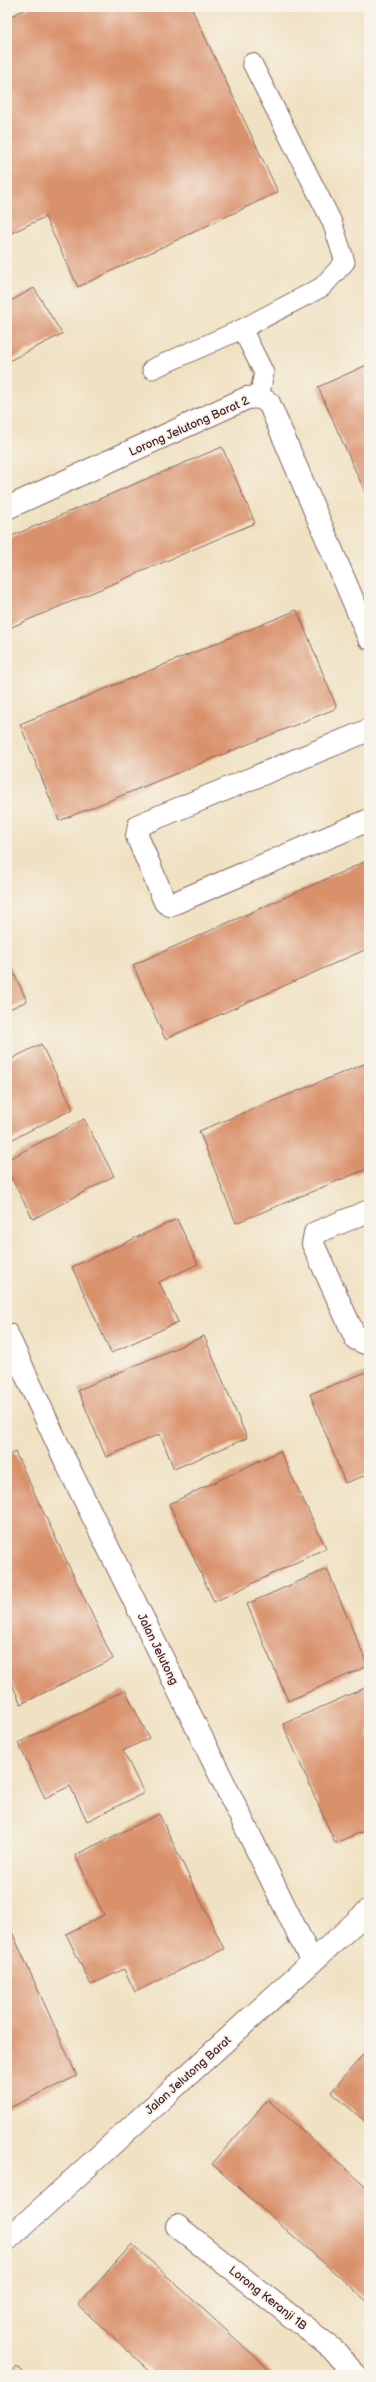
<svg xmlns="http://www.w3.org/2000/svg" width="376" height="2382" viewBox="0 0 376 2382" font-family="'Balsamiq Sans',sans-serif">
<rect width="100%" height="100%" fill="#f7f3e8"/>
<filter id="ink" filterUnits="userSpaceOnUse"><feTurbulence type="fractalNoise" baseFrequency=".025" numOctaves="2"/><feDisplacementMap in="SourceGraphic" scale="8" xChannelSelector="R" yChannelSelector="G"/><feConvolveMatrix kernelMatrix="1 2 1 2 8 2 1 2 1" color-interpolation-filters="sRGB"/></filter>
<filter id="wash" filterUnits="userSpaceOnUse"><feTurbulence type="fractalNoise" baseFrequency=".012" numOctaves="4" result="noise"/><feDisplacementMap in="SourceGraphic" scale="16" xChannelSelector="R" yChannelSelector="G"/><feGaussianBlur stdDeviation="0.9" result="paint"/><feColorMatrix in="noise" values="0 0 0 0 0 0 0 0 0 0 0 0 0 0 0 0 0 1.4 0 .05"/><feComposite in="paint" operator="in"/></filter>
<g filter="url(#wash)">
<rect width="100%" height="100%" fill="#f0e1c2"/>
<g id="blocks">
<!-- building -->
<g fill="#d9916c">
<path d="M30 7H191L278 192 78 287 45 217 7 235V18Z"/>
<path d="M34 288 62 334 7 362V303Z"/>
<path d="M369 364V501L318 387Z"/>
<path d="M222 447 255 523 7 629V538Z"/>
<path d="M297 610 337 708 59 821 20 724Z"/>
<path d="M369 860V948L165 1039 133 965Z"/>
<path d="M7 959 27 1001 7 1010Z"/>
<path d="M41 1044 73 1109 7 1142V1061Z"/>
<path d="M369 1062V1168L236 1223 199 1131Z"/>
<path d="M84 1119 114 1176 33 1219 7 1170V1160Z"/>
<path d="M177 1219 198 1264 159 1282 178 1322 111 1353 72 1267Z"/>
<path d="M204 1336 247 1438 174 1469 160 1434 106 1457 78 1390Z"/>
<path d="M369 1371V1474L345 1483 310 1394Z"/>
<path d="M280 1451 326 1548 214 1602 169 1504Z"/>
<path d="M15 1452 113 1659 21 1704 7 1673V1456Z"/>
<path d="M327 1569 368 1666 288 1701 247 1604Z"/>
<path d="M369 1686V1829L335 1843 283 1724Z"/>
<path d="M125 1690 149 1738 123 1751 144 1793 87 1821 70 1786 45 1798 18 1743Z"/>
<path d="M159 1814 224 1949 135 1992 124 1969 91 1985 66 1934 104 1915 75 1855Z"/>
<path d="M7 1921 77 2076 7 2109Z"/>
<path d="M369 2048V2125L331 2092Z"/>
<path d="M268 2100 369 2189V2303L212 2164Z"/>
<path d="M132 2244 275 2375H154L78 2305Z"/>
<path d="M17 2366 26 2375H9Z"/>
</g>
</g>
</g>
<g filter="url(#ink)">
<use href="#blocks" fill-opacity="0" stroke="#846360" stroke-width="1"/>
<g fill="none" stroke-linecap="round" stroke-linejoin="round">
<defs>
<g id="service">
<path d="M242 329 322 287 345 262 332 222 252 63"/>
<path d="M152 369 242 329 264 373 259 397"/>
</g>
<g id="minor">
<path d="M7 508 247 398 259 397 269 403 369 638"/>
<path d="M369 730 139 825 137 836 165 902 170 905 369 820"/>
<path d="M369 1211 315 1233 313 1244 356 1339 365 1343 369 1341"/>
<path d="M7 1334 65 1460 312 1962"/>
<path d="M177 2226 335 2351 355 2375"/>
<path d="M7 2240 369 1910"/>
</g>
</defs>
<!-- service casing -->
<use href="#service" stroke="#846360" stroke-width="21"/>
<!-- minor casing -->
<use href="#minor" stroke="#846360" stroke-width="24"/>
<!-- service -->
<use href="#service" stroke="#fff" stroke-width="19"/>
<!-- minor -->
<use href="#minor" stroke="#fff" stroke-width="22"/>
</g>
</g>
<g text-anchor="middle" stroke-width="3.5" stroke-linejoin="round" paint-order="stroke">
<!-- street labels -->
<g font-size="12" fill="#4a1f2b" stroke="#f7f3e8">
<text transform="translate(189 426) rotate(-24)" y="4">Lorong Jelutong Barat 2</text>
<text transform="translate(158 1649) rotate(64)" y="4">Jalan Jelutong</text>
<text transform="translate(188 2075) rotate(-42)" y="4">Jalan Jelutong Barat</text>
<text transform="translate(268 2298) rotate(38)" y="4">Lorong Keranji 1B</text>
</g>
</g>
<!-- margin -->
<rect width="376" height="2382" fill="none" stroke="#f7f3e8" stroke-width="24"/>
</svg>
